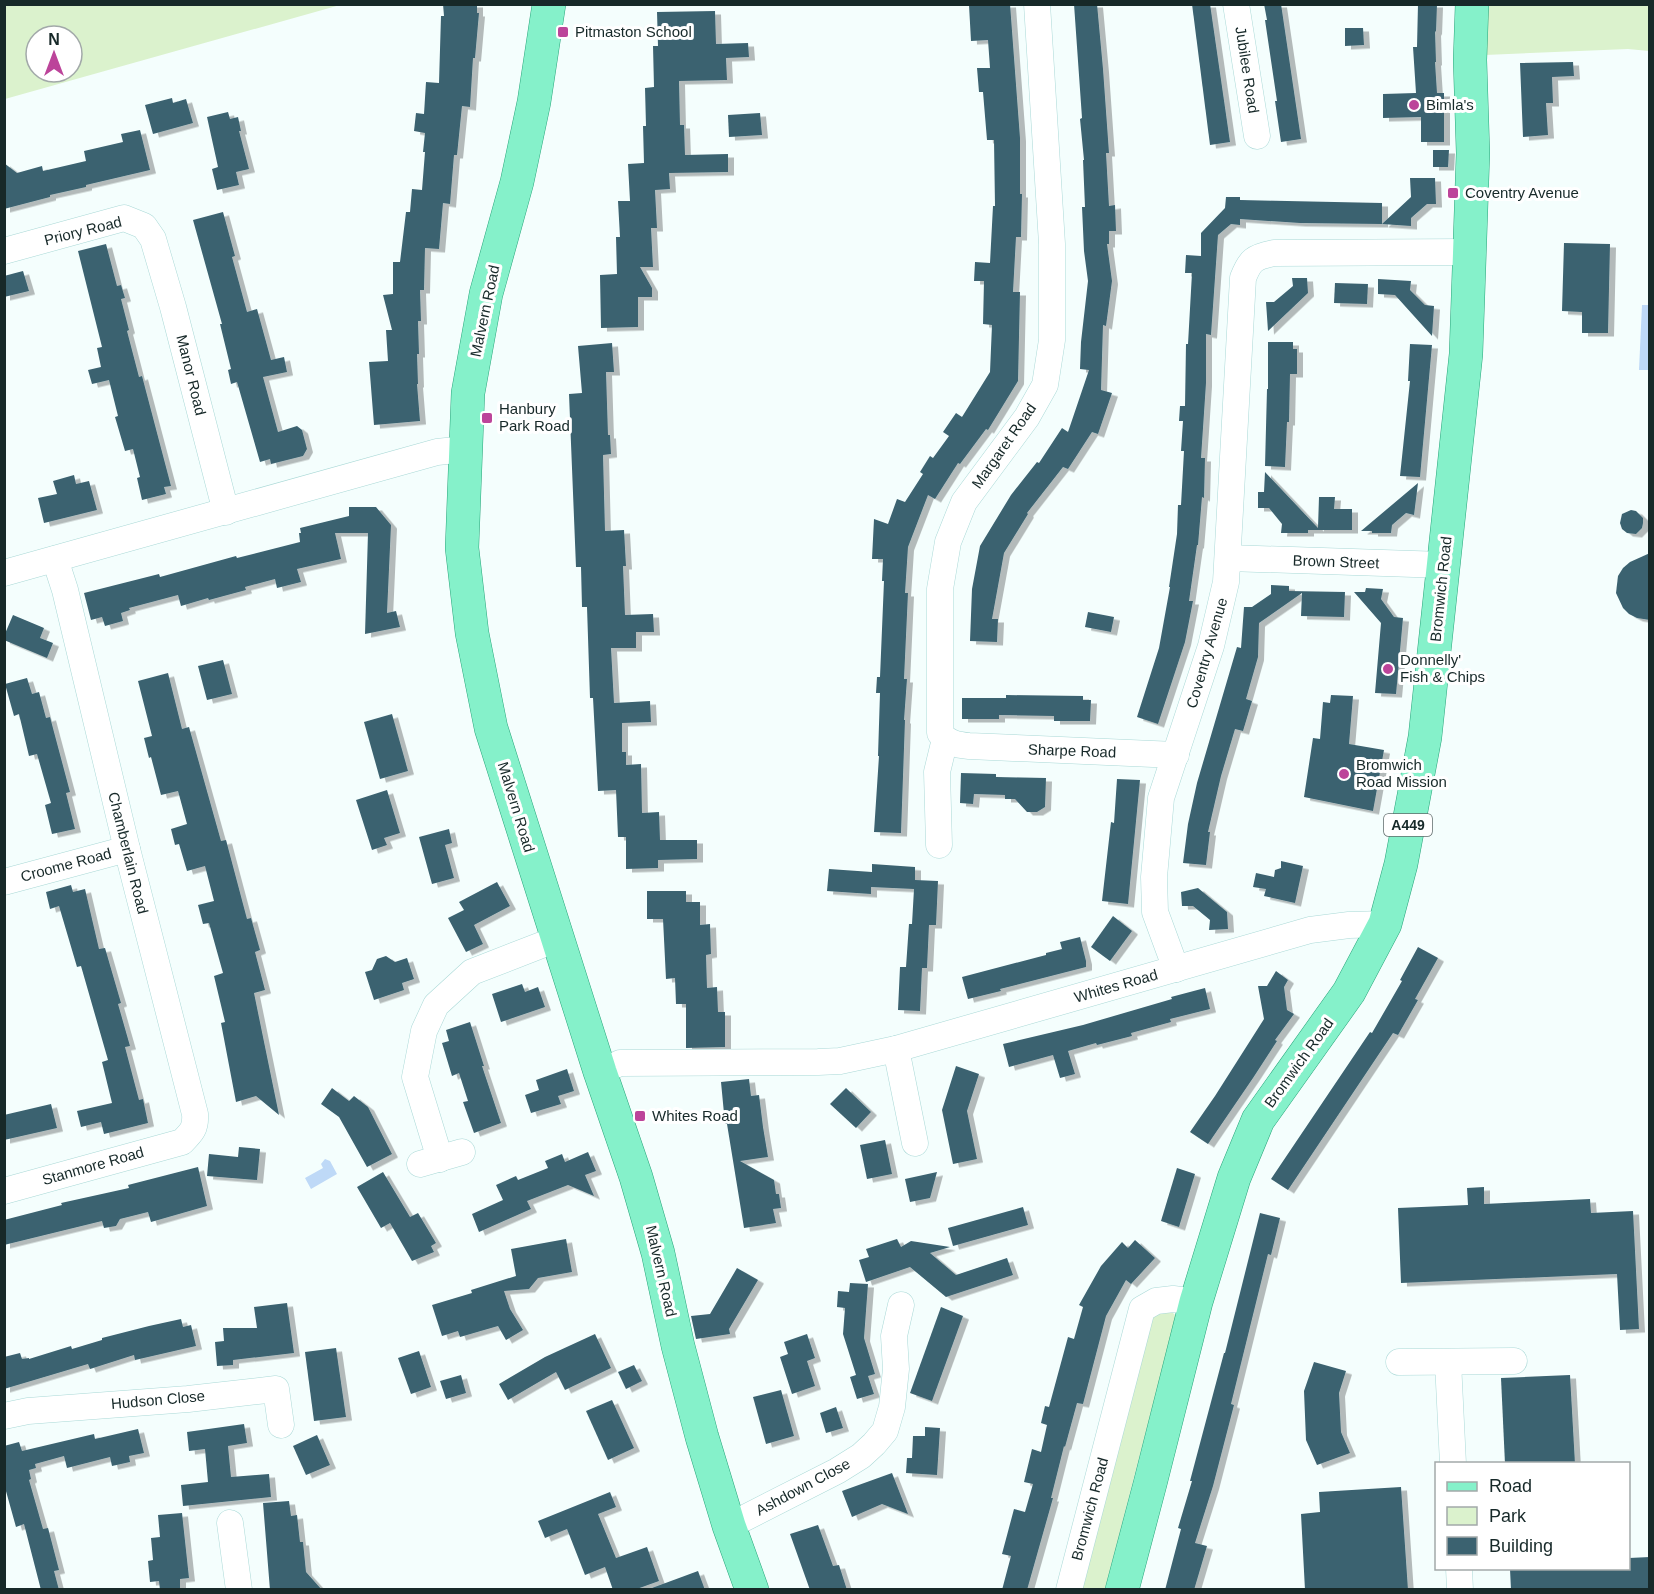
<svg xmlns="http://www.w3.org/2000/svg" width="1654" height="1594" viewBox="0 0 1654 1594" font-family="Arial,sans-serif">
<defs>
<filter id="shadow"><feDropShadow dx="6" dy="3.5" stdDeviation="0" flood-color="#0004"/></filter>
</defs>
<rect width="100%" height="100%" fill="#f4fefd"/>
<!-- green -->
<g fill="#dbf2cd" fill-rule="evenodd">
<path d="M5 4H340V5L5 99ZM36 36H72V72H36Z"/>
<path d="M1487 5H1649V51L1628 49 1485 55Z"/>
<path d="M1170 1310 1176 1316 1105 1589 1079 1590 1146 1331 1156 1312Z"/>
</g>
<!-- water -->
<g fill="#bed9f7">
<path d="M1642 305H1649V370H1639Z"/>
<path d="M325 1159 330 1161 337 1174 311 1189 305 1178 323 1168 321 1164Z"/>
</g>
<!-- building -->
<g fill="#3b6270" filter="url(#shadow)">
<path d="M443 4H477V13H479L475 58H473L470 107 462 106 457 155H454L450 204 443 203 439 249 425 248 424 290H420L421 321H418L419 354H417L418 384H417L420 421 374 425 369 362 388 361 386 330H392L383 295 393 294V262H400L406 212H410L412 189 422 190 425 152H423L425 133 414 131 416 113 424 114 426 82 439 83 441 16H444Z"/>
<path d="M1010 4 1020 138V194H1022L1021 237H1016L1013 292H1020L1018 381 988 430 986 429 960 464 958 463 935 499 928 495 908 547 905 593H908L904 679H907L904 720H905L901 833 874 832 879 756H878L880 693H876L877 677H880L884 581H882L883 559H872L874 519 888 524 897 499 905 502 923 474 920 472 930 456 933 458 949 436 943 432 956 413 962 417 990 372 992 325 983 324 984 281H974L975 262 990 263 993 206H995L994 140H987L983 92H979L977 68H990L988 40 971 41 969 5Z"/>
<path d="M1074 4H1097L1103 69 1109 153H1106L1109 206 1115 205 1116 231H1109V244H1107L1112 281 1106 326 1103 325 1101 390 1112 393 1098 434 1092 432 1068 469 1063 467 1027 513 1028 514 1004 553 992 619H998L997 642 970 641 972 589 980 546 1011 495 1037 462 1039 463 1062 428 1068 432 1089 370 1080 369 1081 342 1088 281 1084 251 1082 207H1085L1083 160H1084L1080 119 1082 118Z"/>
<path d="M1192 4H1210L1230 142 1210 145Z"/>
<path d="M1264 4H1281L1301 139 1281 142 1275 101H1277L1265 20H1267Z"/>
<path d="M1418 4H1437L1436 32 1435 31 1436 62H1435L1437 93H1444V142H1421V117L1383 118V94L1416 93 1413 47H1417Z"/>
<path d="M715 11 716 44 748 43 749 57 726 58 727 80 679 81 680 125H684L685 155 728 154V172L669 173 670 189 655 190 657 228H651L653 267H640L652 288V297H638V327L601 328 600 275 617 274 616 237H620L618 201H630L628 164 644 163 643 126H646L645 88 654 87 653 46H658L657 12Z"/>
<path d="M1345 28H1363L1364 45 1345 46Z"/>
<path d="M1573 62 1574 76 1552 77 1553 103H1546L1548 135 1523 137 1520 63Z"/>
<path d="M172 98 173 103 186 99 193 123 153 134 145 105Z"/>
<path d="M228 112 230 119 238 117 241 131H239L249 169 236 172 239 185 217 190 212 169 218 167 207 117Z"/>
<path d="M760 113 762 135 729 137 728 115Z"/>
<path d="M140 130 150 170 86 185V187L50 195V197L4 209V163L17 173 42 166 43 171 86 161 84 151 123 142 121 134Z"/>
<path d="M1433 150H1449L1448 167H1433Z"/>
<path d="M1410 178H1435L1436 204H1427L1411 218V226L1382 224 1411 197Z"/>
<path d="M1226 197H1240V200L1382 203V224L1300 223 1240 219V225L1231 224 1218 235 1211 335 1206 334V383L1201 458H1205L1204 498 1202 497 1198 545H1197L1189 601H1193L1185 642 1158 724 1137 717 1159 648 1170 587H1169L1177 534 1178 505H1181L1184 451H1181L1183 421H1179L1180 406H1185L1186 344H1188L1192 273H1185L1186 255 1201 256V233L1225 208Z"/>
<path d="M223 212 235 256 232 257 247 312 257 309 271 360 284 357 287 372 263 377 278 432 297 426 302 430 307 449 303 456 271 464 270 459 260 462 237 382 231 384 228 370 231 369 220 324H222L193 220Z"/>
<path d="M1564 243 1610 244 1608 333H1582V312L1562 311Z"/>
<path d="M106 244 117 286 121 285 125 298 121 299 129 330 127 331 139 377 142 376 171 486 164 487 166 494 142 500 137 478 140 477 133 449 125 451 115 417 118 416 109 380 92 384 88 370 101 367 97 348 102 347 78 251Z"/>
<path d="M23 271 29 291 4 297V276Z"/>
<path d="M1292 278H1307L1308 293 1268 331 1266 302H1274L1293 286Z"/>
<path d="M1378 279 1411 281 1410 290 1425 305 1434 306 1432 336 1395 295 1378 294Z"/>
<path d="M1335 283 1368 284 1367 304 1334 303Z"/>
<path d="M1268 342H1293V349H1297V374H1290L1289 422H1287L1285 467 1265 466 1267 389H1268Z"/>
<path d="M612 343 614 372H606L608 435H610L611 454 603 455 605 531 624 530 626 566H623L625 615 653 614 654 632H636V648H611L614 703 650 701 651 722 622 723V752H626V765L641 764 642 813 659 812 660 840H697V859L658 860V868L626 869V837H618L616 790 598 791 593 698H590L587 607H582L581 567H576L569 394 582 393 578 346Z"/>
<path d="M1410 344 1432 345 1420 477 1400 476 1410 381H1408Z"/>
<path d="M1265 472 1318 528 1319 497H1335L1334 509H1352V530H1308V533H1281L1282 524 1269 508H1258V492H1264Z"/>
<path d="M74 475 76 484 89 481 97 510 44 523 38 498 57 494 53 481Z"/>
<path d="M1418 483 1414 515 1406 513 1392 525 1391 533H1372V531H1361Z"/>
<path d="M349 507H376L391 525 387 613 396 611 400 627 365 634 368 533H335L341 559 297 569 301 582 277 588 275 579 245 587 246 590 209 600 208 598 181 606 178 595 129 608 130 610 121 613 123 621 105 626 102 617 91 620 84 593 159 574 160 577 236 556 237 558 300 542 299 533H301L300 528 349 516Z"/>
<path d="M1631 510 1636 511 1643 518V523L1642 528 1636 534 1627 533 1622 529 1620 523 1622 514Z"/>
<path d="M1650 553V620L1637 618 1629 614 1623 608 1616 593 1618 576 1623 568 1630 562Z"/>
<path d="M1271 585 1289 586V591L1345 592 1344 617 1301 616 1302 593 1259 623 1258 657 1246 699 1252 701 1243 731 1235 729 1221 776 1208 832H1210L1206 865 1183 863 1188 824 1197 783 1237 647 1241 648 1244 607H1252L1271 594Z"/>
<path d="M1366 588 1383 589 1381 599 1394 617 1403 618 1396 694 1375 693 1381 623 1354 592H1365Z"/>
<path d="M1088 612 1114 617 1111 632 1085 627Z"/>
<path d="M13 615 44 628 40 638 53 643 47 658 4 640V636Z"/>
<path d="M223 660 232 694 207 700 198 666Z"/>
<path d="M168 673 182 729 189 727 221 841 226 840 247 919 251 918 260 950 255 952 265 990 254 993 279 1115 256 1096 236 1102 221 1023 225 1022 214 976 223 973 209 923 203 924 198 905 214 901 205 866 187 871 179 844 175 845 171 829 187 824 178 791 161 795 151 757 149 758 144 738 152 736 138 681Z"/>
<path d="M27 678 32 694 39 692 46 718 50 717 70 792 66 793 75 829 52 834 45 805 51 803 37 754 29 756 19 714 14 716 5 684Z"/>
<path d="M1006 695 1083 696V700H1091L1090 721H1054V716L999 715V719H962V698H1006Z"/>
<path d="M1331 695 1353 696 1349 744 1384 750 1373 811 1304 797 1313 738 1320 739 1323 702 1330 703Z"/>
<path d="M392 714 408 771 380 779 364 722Z"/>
<path d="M961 773 996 774V777L1046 778 1045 807 1037 812H1027L1015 799H1005V795L974 794 973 804 960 803Z"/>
<path d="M1117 779 1140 780 1128 904 1102 901 1111 822 1114 823Z"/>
<path d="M387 790 400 833 384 838 387 845 372 850 356 800Z"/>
<path d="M449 829 452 843 445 845 454 878 432 884 419 837Z"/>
<path d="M1281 861 1303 866 1295 903 1264 896 1266 889 1253 887 1256 873 1274 877 1275 870 1281 868Z"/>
<path d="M872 864 915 867V880L938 881 936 925H929L927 968H922L920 1011 898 1010 900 967H906L909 924H912L914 889 871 887V894L827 891 829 869 872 872Z"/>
<path d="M497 882 510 906 474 925 483 944 466 952 448 918 464 910 459 902Z"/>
<path d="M71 885 73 892 85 889 99 949 105 948 121 1003 118 1004 130 1046 125 1047 139 1100 143 1099 148 1123 104 1134 101 1122 81 1127 77 1111 112 1103 102 1062 108 1060 81 966 77 967 59 906 50 909 46 892Z"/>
<path d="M1198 888 1227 912 1228 929 1209 930 1210 920 1193 906H1182L1181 892Z"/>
<path d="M647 891H686V902H700V925L710 924 711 954 706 955 707 988 717 987 718 1012H725V1047L686 1048V1004H676L675 978 666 979 663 919H647Z"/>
<path d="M1113 916 1132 931 1110 961 1091 947Z"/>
<path d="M1080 937 1086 961V967L1000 989 1001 991 968 999 962 977 1046 955V953L1062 949 1060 942Z"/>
<path d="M1418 947 1438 958 1415 999 1418 1000 1398 1035 1393 1033 1288 1190 1271 1179 1370 1032 1372 1033 1402 981 1400 980Z"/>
<path d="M386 956 395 962 407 958 414 979 402 983 404 990 374 1000 365 972 372 970 377 959Z"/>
<path d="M1276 971 1288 980 1284 987 1287 1010 1294 1014 1275 1040 1277 1041 1253 1078 1208 1144 1190 1132 1215 1096 1264 1019 1258 986H1267Z"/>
<path d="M522 984 525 992 538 987 545 1007 501 1022 492 994Z"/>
<path d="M1205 988 1210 1009 1170 1019 1171 1022 1131 1033 1132 1036 1097 1045 1096 1043 1068 1051 1075 1074 1060 1078 1053 1055 1009 1067 1003 1044 1083 1025 1172 999 1171 997Z"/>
<path d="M470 1022 484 1066H482L501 1123 474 1133 463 1102 468 1101 459 1073 452 1076 442 1043 449 1041 446 1030Z"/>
<path d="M956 1066 979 1074 967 1111 977 1159 953 1164 942 1110Z"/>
<path d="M567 1069 574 1091 558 1096 561 1104 531 1113 525 1095 539 1090 536 1080Z"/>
<path d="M749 1079 751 1096 759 1095 763 1127 768 1157 740 1161 774 1180 776 1194H779L781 1208 773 1209 776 1223 744 1228 727 1124H725L721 1082Z"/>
<path d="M332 1088 349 1101 354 1096 368 1107 392 1154 367 1167 339 1117 321 1104Z"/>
<path d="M846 1088 871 1112 856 1128 830 1104Z"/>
<path d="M51 1104 57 1128 4 1140V1115Z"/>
<path d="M885 1140 892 1174 867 1179 860 1145Z"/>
<path d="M239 1147 260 1149 257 1180 207 1176 209 1154 238 1157Z"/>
<path d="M588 1152 596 1171 585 1175 594 1196 568 1185 527 1201 531 1209 479 1232 472 1214 503 1200 496 1185 516 1176 518 1180 548 1168 545 1161 562 1154 565 1162Z"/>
<path d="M198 1167 207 1206 151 1222 148 1212 120 1219 116 1226 104 1228 102 1221 4 1245V1220L62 1205 61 1203 129 1188 128 1185Z"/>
<path d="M1177 1168 1195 1174 1179 1227 1161 1221Z"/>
<path d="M383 1172 410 1217 418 1213 436 1243 431 1246 434 1252 412 1261 390 1223 381 1228 357 1187Z"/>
<path d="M937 1172 930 1198 910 1202 905 1179Z"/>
<path d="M1484 1187V1204L1590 1199 1591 1213 1633 1211 1639 1329 1620 1330 1617 1274 1401 1283 1398 1208 1468 1205 1467 1188Z"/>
<path d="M1023 1207 1028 1225 953 1246 948 1228Z"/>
<path d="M1260 1213 1280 1218 1271 1255 1268 1254 1231 1404 1234 1405 1213 1486 1195 1543 1207 1546 1194 1590H1165L1181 1529 1178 1528 1192 1481H1190L1224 1353H1225Z"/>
<path d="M566 1239 572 1272 538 1278 529 1289 504 1291 510 1309 523 1330 506 1340 498 1326 460 1337 458 1331 442 1336 432 1305 472 1293 471 1290 516 1276 511 1249Z"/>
<path d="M897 1239 901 1247 911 1241 950 1247 930 1253 956 1275 1007 1258 1013 1275 946 1297 910 1267 866 1282 859 1260 869 1257 866 1249Z"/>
<path d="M1135 1240 1155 1258 1131 1284 1126 1280 1106 1316 1083 1404 1077 1403 1065 1447 1064 1446 1051 1498H1053L1027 1590H1002L1011 1556 1002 1554 1014 1509 1025 1512 1033 1484 1024 1482 1032 1449 1041 1452 1047 1425 1041 1423 1045 1406 1049 1407 1068 1337 1074 1339 1083 1307 1079 1305 1101 1266 1122 1242 1128 1248Z"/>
<path d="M737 1268 758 1280 729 1329 730 1334 696 1339 691 1316 710 1314Z"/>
<path d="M850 1283 868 1284 864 1338 875 1374 868 1376 874 1394 857 1399 850 1377 856 1375 843 1334 845 1308 837 1307 838 1291 849 1292Z"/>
<path d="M287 1303 294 1353 233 1360V1365L217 1366 215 1342 224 1341 223 1328H257L254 1307Z"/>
<path d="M941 1307 963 1316 932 1401 910 1393Z"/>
<path d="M181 1319 183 1327 191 1325 196 1346 135 1360 134 1355 90 1369 88 1364 4 1389V1357L20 1353 22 1359 29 1358V1359L71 1346 72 1349 102 1340V1338L149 1326Z"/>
<path d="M595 1334 611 1368 565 1390 556 1372 508 1400 499 1384 545 1357Z"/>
<path d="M807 1334 815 1358 807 1361 815 1386 792 1394 780 1357 788 1354 784 1342Z"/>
<path d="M336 1348 346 1417 314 1421 305 1352Z"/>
<path d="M419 1351 431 1387 411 1394 398 1358Z"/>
<path d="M1314 1362 1346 1371 1339 1393 1341 1432 1350 1453 1317 1465 1306 1440 1304 1391Z"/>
<path d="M634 1365 642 1381 626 1389 618 1372Z"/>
<path d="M461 1375 466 1393 446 1399 440 1381Z"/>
<path d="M1570 1375 1575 1464H1505L1501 1378Z"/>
<path d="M781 1390 794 1436 766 1444 753 1397Z"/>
<path d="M612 1400 634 1448 608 1460 586 1411Z"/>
<path d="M836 1407 843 1428 826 1433 820 1413Z"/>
<path d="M244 1424 247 1443 228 1446 231 1477 269 1474 271 1497 183 1506 181 1485 208 1482 205 1449 189 1451 187 1432Z"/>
<path d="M925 1427 940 1428 937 1475 906 1473 907 1458H912L913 1436H925Z"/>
<path d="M138 1429 144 1453 129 1456 130 1462 112 1466 110 1457 67 1468 64 1456 35 1464 36 1468 29 1470 31 1479 29 1480 43 1529 48 1528 59 1570 54 1571 59 1590H41L24 1524 16 1527 4 1484V1446L19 1442 22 1451 94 1434 95 1439Z"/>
<path d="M317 1435 330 1465 306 1475 293 1446Z"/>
<path d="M892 1473 908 1514 882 1504 852 1517 842 1491Z"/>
<path d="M1401 1487 1408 1590H1305L1301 1514 1320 1512 1319 1492Z"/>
<path d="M610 1492 616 1507 598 1514 616 1558 647 1547 659 1581 634 1590H613L605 1567 585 1575 567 1529 545 1538 538 1521Z"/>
<path d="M289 1501 291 1516 297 1515 300 1542H303L306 1572 322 1590H270L263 1503Z"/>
<path d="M182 1513 189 1578 180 1579V1588L160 1590 159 1581 150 1582 148 1561 153 1560 151 1538 160 1537 158 1515Z"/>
<path d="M818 1525 833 1566 839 1565 847 1590H810L790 1534Z"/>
<path d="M1650 1557V1590H1511L1510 1569H1629V1558Z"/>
<path d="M698 1571 705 1590H652V1588Z"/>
</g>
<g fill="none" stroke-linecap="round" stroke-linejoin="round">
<defs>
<g id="minor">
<path d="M1037 4 1052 244V340L1045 385 1027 417 964 502 948 542 940 589V733C947 743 957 745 969 746L1176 755"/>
<path d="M1236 4 1257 136"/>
<path d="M4 251 124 218 144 226 153 239 173 307 226 512"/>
<path d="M1228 558 1444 565"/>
<path d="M4 573 437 452 465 449"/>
<path d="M939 845 937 772 945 739"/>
<path d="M4 882 127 849"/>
<path d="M1176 969 1155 912 1154 877 1161 798 1211 646 1226 582 1243 278C1250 260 1254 257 1274 253L1469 252"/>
<path d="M896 1049 915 1143"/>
<path d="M600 1072 620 1063 818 1062 840 1061 896 1049 1310 930 1349 925 1385 924"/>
<path d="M440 1159 415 1077 424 1031 436 1005 472 972 557 939"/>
<path d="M420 1164 462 1152"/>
<path d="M4 1191 182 1142C192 1132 196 1128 195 1114L127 849 65 590 55 559"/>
<path d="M1399 1362 1514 1361"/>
<path d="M1448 1362 1453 1464"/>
<path d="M4 1416 28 1411 188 1399 276 1389 281 1425"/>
<path d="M230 1523 239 1590"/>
<path d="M729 1526 837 1471 861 1456 874 1444 885 1431 892 1407 896 1369 894 1336 901 1305"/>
<path d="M1459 1568 1460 1590"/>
<path d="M1069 1590 1142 1309 1156 1301 1173 1299 1196 1302"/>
</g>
<g id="major">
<path d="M549 4 534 102 517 182 486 294 468 393 462 548 472 633 491 728 600 1072 636 1177 658 1253 678 1346 702 1437 729 1526 752 1590"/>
<path d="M1122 1590 1150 1484 1196 1302 1234 1178 1258 1120 1349 992 1385 924 1401 864 1425 737 1466 354 1473 153 1470 60 1472 4"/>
</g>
</defs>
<!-- minor casing -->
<use href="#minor" stroke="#aad9d7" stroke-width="27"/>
<!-- major casing -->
<use href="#major" stroke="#29a57b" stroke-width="34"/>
<!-- minor -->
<use href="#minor" stroke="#fff" stroke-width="26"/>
<!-- major -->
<use href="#major" stroke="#85f1ca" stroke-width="33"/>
</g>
<!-- markers -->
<g fill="#bc449a" stroke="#fff" stroke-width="2">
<rect x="557" y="26" width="12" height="12" rx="3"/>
<circle cx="1414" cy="105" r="6"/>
<rect x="1447" y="187" width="12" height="12" rx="3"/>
<rect x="481" y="412" width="12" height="12" rx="3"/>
<circle cx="1388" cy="669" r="6"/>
<circle cx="1344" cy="774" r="6"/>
<rect x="634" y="1110" width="12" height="12" rx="3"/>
</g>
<g text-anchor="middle" stroke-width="6" stroke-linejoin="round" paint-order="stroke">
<!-- shield labels -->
<rect fill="#fff" stroke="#5d6969" stroke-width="1.5" x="1384" y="814" width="48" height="22" rx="4.5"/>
<g font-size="14" font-weight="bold" fill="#172929">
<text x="1408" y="830">A449</text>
</g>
<!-- poi labels -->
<g font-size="15" fill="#172929" stroke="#fff" text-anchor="start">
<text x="575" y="37">Pitmaston School</text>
<text x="1426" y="110">Bimla's</text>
<text x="1465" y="198">Coventry Avenue</text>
<text x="499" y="414">Hanbury<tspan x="499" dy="17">Park Road</tspan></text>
<text x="1400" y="665">Donnelly'<tspan x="1400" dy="17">Fish &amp; Chips</tspan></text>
<text x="1356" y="770">Bromwich<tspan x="1356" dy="17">Road Mission</tspan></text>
<text x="652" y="1121">Whites Road</text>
</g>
<!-- street labels -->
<g font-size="15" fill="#172929" stroke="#fff">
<text transform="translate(1247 70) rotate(81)" y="5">Jubilee Road</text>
<text transform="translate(83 231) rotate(-14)" y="5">Priory Road</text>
<text transform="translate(485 311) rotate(-78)" y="5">Malvern Road</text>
<text transform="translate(191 375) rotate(76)" y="5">Manor Road</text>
<text transform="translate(1004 446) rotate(-55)" y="5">Margaret Road</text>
<text transform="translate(1336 562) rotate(2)" y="5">Brown Street</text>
<text transform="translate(1441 589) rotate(-84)" y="5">Bromwich Road</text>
<text transform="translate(1207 653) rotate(-74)" y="5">Coventry Avenue</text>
<text transform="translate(1072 751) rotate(2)" y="5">Sharpe Road</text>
<text transform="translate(516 807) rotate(73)" y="5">Malvern Road</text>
<text transform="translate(128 853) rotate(76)" y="5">Chamberlain Road</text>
<text transform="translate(66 865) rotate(-15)" y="5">Croome Road</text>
<text transform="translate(1116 986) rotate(-16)" y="5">Whites Road</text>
<text transform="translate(1299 1063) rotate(-54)" y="5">Bromwich Road</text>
<text transform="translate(93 1166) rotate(-16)" y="5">Stanmore Road</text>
<text transform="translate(661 1271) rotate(77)" y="5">Malvern Road</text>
<text transform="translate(158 1400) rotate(-5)" y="5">Hudson Close</text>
<text transform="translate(803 1487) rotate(-28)" y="5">Ashdown Close</text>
<text transform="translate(1090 1509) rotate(-75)" y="5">Bromwich Road</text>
</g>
</g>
<!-- border -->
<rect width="1654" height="1594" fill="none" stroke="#172929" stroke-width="12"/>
<!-- legend -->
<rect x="1435" y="1462" width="195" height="108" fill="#ffffff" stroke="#a2a9a9" stroke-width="1.5"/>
<rect x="1447" y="1482" width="30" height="9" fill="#85f1ca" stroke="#a2a9a9" stroke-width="1.5"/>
<text x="1489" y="1492" font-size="18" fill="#172929">Road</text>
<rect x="1447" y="1507" width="30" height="18" fill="#dbf2cd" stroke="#a2a9a9" stroke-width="1.5"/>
<text x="1489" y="1522" font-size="18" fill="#172929">Park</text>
<rect x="1447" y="1537" width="30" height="18" fill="#3b6270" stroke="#a2a9a9" stroke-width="1.5"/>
<text x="1489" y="1552" font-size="18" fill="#172929">Building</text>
<!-- north arrow -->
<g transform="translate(54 54)"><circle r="28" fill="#ffffff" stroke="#a2a9a9" stroke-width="1.5"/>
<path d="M0-4.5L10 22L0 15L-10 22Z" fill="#bc449a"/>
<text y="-9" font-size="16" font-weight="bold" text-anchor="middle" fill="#172929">N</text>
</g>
</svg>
